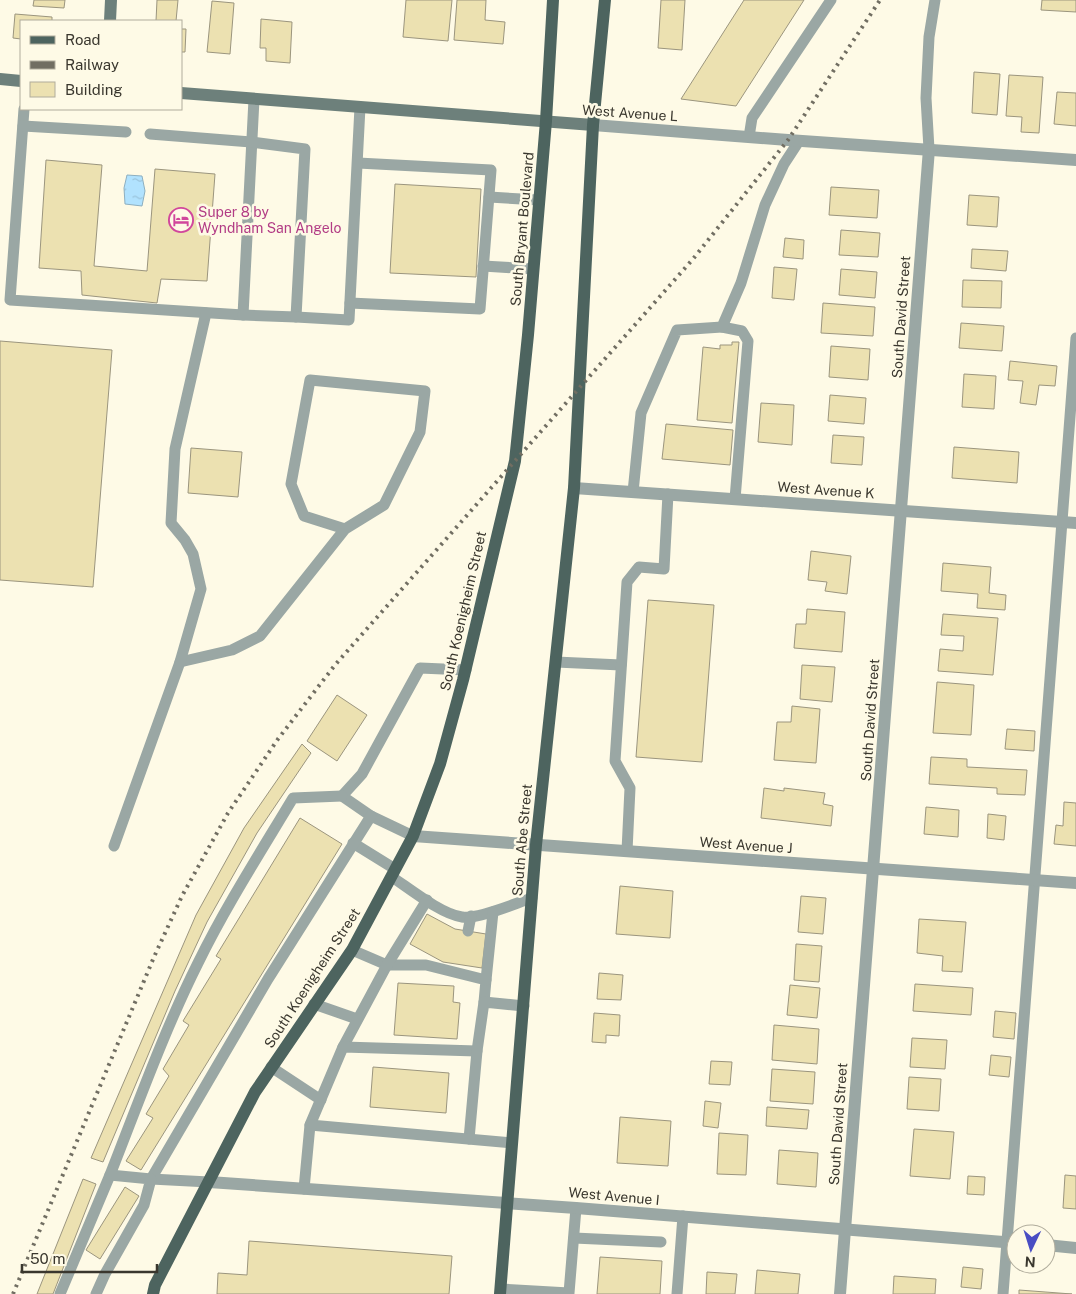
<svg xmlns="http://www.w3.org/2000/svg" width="1076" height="1294" viewBox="0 0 1076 1294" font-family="'Public Sans',sans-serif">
<defs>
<pattern id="water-ripples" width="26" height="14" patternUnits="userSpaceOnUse" patternTransform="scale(1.25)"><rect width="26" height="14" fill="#b1e2fe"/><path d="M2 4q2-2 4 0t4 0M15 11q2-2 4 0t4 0" fill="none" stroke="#99c2da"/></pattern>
</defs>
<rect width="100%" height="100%" fill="#fefae6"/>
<!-- water -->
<path fill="url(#water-ripples)" stroke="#8dafc0" d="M127 175 142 176 145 191 142 206 125 204 124 188Z"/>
<!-- building -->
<g fill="#ece1b1" stroke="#9b957e">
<path d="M34 0H65L64 8 33 6Z"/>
<path d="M157 0H178L176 21H156Z"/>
<path d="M406 0H452L448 41 403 37Z"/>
<path d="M457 0H486L485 20 505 22 503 44 454 40Z"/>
<path d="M661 0H685L682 50 658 48Z"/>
<path d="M744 0H804L736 106 681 99Z"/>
<path d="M1042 0H1076V12L1041 10Z"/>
<path d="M212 1 234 3 230 54 207 52Z"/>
<path d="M15 14 52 17V21H21V39L13 38Z"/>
<path d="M261 19 292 22 290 63 266 61V48H260Z"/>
<path d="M181 29H186L185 52H181Z"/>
<path d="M974 72 1000 74 997 115 972 113Z"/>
<path d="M1009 75 1043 77 1039 133 1021 132 1022 117 1006 116Z"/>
<path d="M1057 92 1076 93V126L1054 124Z"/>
<path d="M46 160 102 165 94 266 147 271 155 169 215 174 207 281 161 279 157 303 82 295 81 271 39 268Z"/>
<path d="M395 184 481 189 476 277 390 273Z"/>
<path d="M831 187 879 190 877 218 829 215Z"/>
<path d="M969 195 999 197 997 227 967 225Z"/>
<path d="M841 230 880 233 878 257 839 255Z"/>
<path d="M785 238 804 240 803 259 783 257Z"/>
<path d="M972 249 1008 251 1006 271 971 268Z"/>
<path d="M774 267 797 269 794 300 772 298Z"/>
<path d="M841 269 877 272 875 298 839 295Z"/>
<path d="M963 280 1002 281 1001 308 962 307Z"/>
<path d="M823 303 875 307 873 336 821 333Z"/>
<path d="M961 323 1004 326 1002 351 959 348Z"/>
<path d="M0 341 112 350 93 587 0 580Z"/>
<path d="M732 342H739L732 423 697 420 703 347 720 349V345H732Z"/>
<path d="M831 346 870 349 868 380 829 377Z"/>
<path d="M1010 361 1057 366 1055 386 1039 385 1036 405 1020 403 1023 381 1008 380Z"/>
<path d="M964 374 996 376 994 409 962 407Z"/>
<path d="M830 395 866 398 864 424 828 421Z"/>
<path d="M761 403 794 405 792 445 758 442Z"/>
<path d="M666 424 733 430 730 465 662 459Z"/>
<path d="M833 435 864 437 862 465 831 463Z"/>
<path d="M954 447 1019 452 1017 483 952 478Z"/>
<path d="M191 448 242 452 238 497 188 493Z"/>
<path d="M811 551 851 556 847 594 825 591 827 582 808 580Z"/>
<path d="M943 563 991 567 989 593 1006 595 1005 610 977 608 978 594 941 591Z"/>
<path d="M648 600 714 605 702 762 636 757Z"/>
<path d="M807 609 845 612 842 652 794 648 796 624H806Z"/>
<path d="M943 614 998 618 993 675 938 671 940 649 963 651 964 636 941 635Z"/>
<path d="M802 665 835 667 832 702 800 699Z"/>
<path d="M937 682 974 685 971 735 933 733Z"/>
<path d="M337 695 367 715 337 761 307 741Z"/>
<path d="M792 706 820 709 816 763 774 760 777 722H791Z"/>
<path d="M1007 729 1035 731 1034 751 1005 749Z"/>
<path d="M302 744 311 753 257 833 207 922 175 991 103 1162 91 1158 196 915 244 828Z"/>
<path d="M931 757 967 759V767L1027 770 1025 795 997 794V788L929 784Z"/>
<path d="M764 788 784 791V788L825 793 823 804 833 806 831 826 761 818Z"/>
<path d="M1064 802 1076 803V846L1054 844 1056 825 1063 826Z"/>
<path d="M926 807 959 810 958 837 924 834Z"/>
<path d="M988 814 1006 816 1004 840 987 838Z"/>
<path d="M300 818 342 844 141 1170 126 1161 153 1118 146 1114 169 1076 163 1069 189 1025 183 1021 221 959 216 956Z"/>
<path d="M620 886 673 891 670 938 616 934Z"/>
<path d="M801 896 826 898 823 934 798 932Z"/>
<path d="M427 914 455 929 486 934 482 968 443 962 410 944Z"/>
<path d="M919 919 966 922 962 972 942 971 943 956 917 953Z"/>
<path d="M796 944 822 946 819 982 794 980Z"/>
<path d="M599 973 623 975 621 1000 597 999Z"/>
<path d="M398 983 454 986 453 1002 460 1003 457 1039 394 1035Z"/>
<path d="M915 984 973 988 971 1015 913 1011Z"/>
<path d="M790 985 820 988 817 1018 787 1015Z"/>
<path d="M995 1011 1016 1013 1014 1039 993 1037Z"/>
<path d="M594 1013 620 1015 619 1036 606 1035V1043L592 1042Z"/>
<path d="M774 1025 819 1029 817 1064 772 1060Z"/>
<path d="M912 1038 947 1040 945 1069 910 1067Z"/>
<path d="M991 1055 1011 1057 1009 1077 989 1075Z"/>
<path d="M711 1061 732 1062 730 1085 709 1084Z"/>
<path d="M373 1067 449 1073 446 1113 370 1107Z"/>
<path d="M772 1069 815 1072 813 1104 770 1101Z"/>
<path d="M909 1077 941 1079 939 1111 907 1109Z"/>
<path d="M705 1101 721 1103 718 1128 703 1126Z"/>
<path d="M767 1107 809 1110 807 1129 766 1126Z"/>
<path d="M620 1117 671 1121 668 1166 617 1163Z"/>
<path d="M914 1129 954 1132 950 1179 910 1176Z"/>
<path d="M719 1133 748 1135 746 1175 717 1174Z"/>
<path d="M779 1150 818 1153 816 1187 777 1184Z"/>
<path d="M1065 1175 1076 1176V1209L1063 1208Z"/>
<path d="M968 1176 985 1177 984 1195 967 1194Z"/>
<path d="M83 1179 96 1184 53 1294H37Z"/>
<path d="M125 1187 139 1196 100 1259 86 1250Z"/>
<path d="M249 1241 452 1256 449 1294H217L218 1273 247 1275Z"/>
<path d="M600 1257 662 1261 660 1294H597Z"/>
<path d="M963 1267 983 1269 981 1289 961 1287Z"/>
<path d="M757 1270 800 1274 798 1294H755Z"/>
<path d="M707 1272 737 1274 735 1294H706Z"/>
<path d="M894 1276 936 1279 935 1294H893Z"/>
<path d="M1019 1290 1072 1294H1019Z"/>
</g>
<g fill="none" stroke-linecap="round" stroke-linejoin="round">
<!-- lane -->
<g stroke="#9aa7a4" stroke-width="11">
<path d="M24 109 10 300 243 315 254 99"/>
<path d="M23 126 126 132"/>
<path d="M150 134 251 142 305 149 296 317 243 315"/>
<path d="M749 137 752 118 831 0"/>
<path d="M929 149 926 98 929 37 935 0"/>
<path d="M489 197 539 200"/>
<path d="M483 266 533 269"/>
<path d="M350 303 480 309 491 170 358 163"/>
<path d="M296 317 349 320 360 107"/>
<path d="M722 327 742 331 748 341 735 499"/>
<path d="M633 492 641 413 677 330 722 327 741 283 765 205 784 164 799 141"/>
<path d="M180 662 232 650 260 636 345 529 384 505 420 432 425 391 310 380 291 484 304 516 345 529"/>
<path d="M556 662 621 665"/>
<path d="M413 836 371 816 342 796 362 774 420 668 466 670"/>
<path d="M353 843 395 869"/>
<path d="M114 846 180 662 201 589 193 554 185 540 171 523 175 449 206 313"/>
<path d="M627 851 630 788 615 761 627 582 639 567 664 569 668 494"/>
<path d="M392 877C410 889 441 914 462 917 477 920 516 903 532 898"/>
<path d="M468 931 471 916"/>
<path d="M352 950 387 965H426L486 980 484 1002"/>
<path d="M486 980 493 912"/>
<path d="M314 1004 357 1019"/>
<path d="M343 1047 387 965 427 900"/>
<path d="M271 1067 321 1100"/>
<path d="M310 1125 343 1047 477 1051"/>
<path d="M469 1139 477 1051 484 1002 524 1006"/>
<path d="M209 1182 151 1179 268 979 371 816"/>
<path d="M304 1189 310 1125 512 1143"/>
<path d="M574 1238 661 1242"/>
<path d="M501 1289 569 1293 576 1208"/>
<path d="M60 1294 110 1175"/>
<path d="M96 1294 105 1274 144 1205 151 1179 110 1175C138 1104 164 1031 198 963 226 906 260 853 293 798L342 796"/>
<path d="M677 1294 683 1216"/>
<path d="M1003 1294 1076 338"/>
</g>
<!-- street -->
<g stroke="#9aa7a4" stroke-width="12">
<path d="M593 125 788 140 1076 160"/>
<path d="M574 488 1076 523"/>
<path d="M413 836 1076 883"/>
<path d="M209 1182 576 1208 1016 1243"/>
<path d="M1046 1245 1076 1248"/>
<path d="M840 1294 929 149"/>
</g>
<!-- secondary -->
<g stroke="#6d807b" stroke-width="12">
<path d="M110 21 111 0"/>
<path d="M0 79 21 81"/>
<path d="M181 93 593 125"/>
</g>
<!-- primary -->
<g stroke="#4d645f" stroke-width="12">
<path d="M153 1294 155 1285 255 1092 352 950 413 836 440 764 463 680 515 461 528 335 546 121 553 0"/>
<path d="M500 1294 536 845 574 488 593 125 605 0"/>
</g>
<!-- rail -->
<path stroke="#716e62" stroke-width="4" stroke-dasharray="2.5 5" stroke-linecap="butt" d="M13 1294 154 957 182 896 228 813 278 739 335 665 693 259 788 140 880 0"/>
</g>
<!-- icons -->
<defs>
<symbol id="hotel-ring" viewBox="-11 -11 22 22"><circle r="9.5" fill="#fefae6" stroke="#d1479c" stroke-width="1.5"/><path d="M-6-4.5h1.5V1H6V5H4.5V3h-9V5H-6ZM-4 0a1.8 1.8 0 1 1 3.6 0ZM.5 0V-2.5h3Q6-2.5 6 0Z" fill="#d1479c"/></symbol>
</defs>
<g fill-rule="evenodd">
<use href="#hotel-ring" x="167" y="206" width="28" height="28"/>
</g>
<g text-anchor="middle" stroke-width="5" stroke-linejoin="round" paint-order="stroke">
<!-- street labels -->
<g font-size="14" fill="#3a372e" stroke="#fefae6">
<text transform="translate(630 113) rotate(4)" y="5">West Avenue L</text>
<text transform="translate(522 229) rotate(-85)" y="5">South Bryant Boulevard</text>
<text transform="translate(901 317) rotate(-86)" y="5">South David Street</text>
<text transform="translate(826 490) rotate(4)" y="5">West Avenue K</text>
<text transform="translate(463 611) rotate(-77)" y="5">South Koenigheim Street</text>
<text transform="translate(870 720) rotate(-86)" y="5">South David Street</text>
<text transform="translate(522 840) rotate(-85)" y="5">South Abe Street</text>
<text transform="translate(746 845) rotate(4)" y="5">West Avenue J</text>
<text transform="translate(312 978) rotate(-57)" y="5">South Koenigheim Street</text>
<text transform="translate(838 1124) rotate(-86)" y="5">South David Street</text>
<text transform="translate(614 1196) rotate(5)" y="5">West Avenue I</text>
</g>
<!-- hotel labels -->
<g font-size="14" fill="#b23c85" stroke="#fefae6" text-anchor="start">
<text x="198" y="217">Super 8 by<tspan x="198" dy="16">Wyndham San Angelo</tspan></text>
</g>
</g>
<!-- legend -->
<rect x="20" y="20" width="162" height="90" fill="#fefae6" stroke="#b0ac9c"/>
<rect x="30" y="36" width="25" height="8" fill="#4d645f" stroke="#b0ac9c"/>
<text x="65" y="45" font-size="15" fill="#3a372e">Road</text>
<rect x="30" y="61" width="25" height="8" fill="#716e62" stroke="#b0ac9c"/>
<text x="65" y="70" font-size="15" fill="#3a372e">Railway</text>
<rect x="30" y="82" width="25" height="15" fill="#ece1b1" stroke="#b0ac9c"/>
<text x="65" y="95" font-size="15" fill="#3a372e">Building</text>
<!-- north arrow -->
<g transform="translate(1031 1249) rotate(184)"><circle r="24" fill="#fefae6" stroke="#b0ac9c"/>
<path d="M0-4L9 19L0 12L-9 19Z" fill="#494dc3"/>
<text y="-8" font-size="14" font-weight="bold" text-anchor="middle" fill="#3a372e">N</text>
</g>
<!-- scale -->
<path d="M22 1264v8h135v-8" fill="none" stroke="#3a372e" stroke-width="2.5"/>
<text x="30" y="1264" font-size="15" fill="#3a372e" stroke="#fefae6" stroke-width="4" paint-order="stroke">50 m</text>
</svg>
